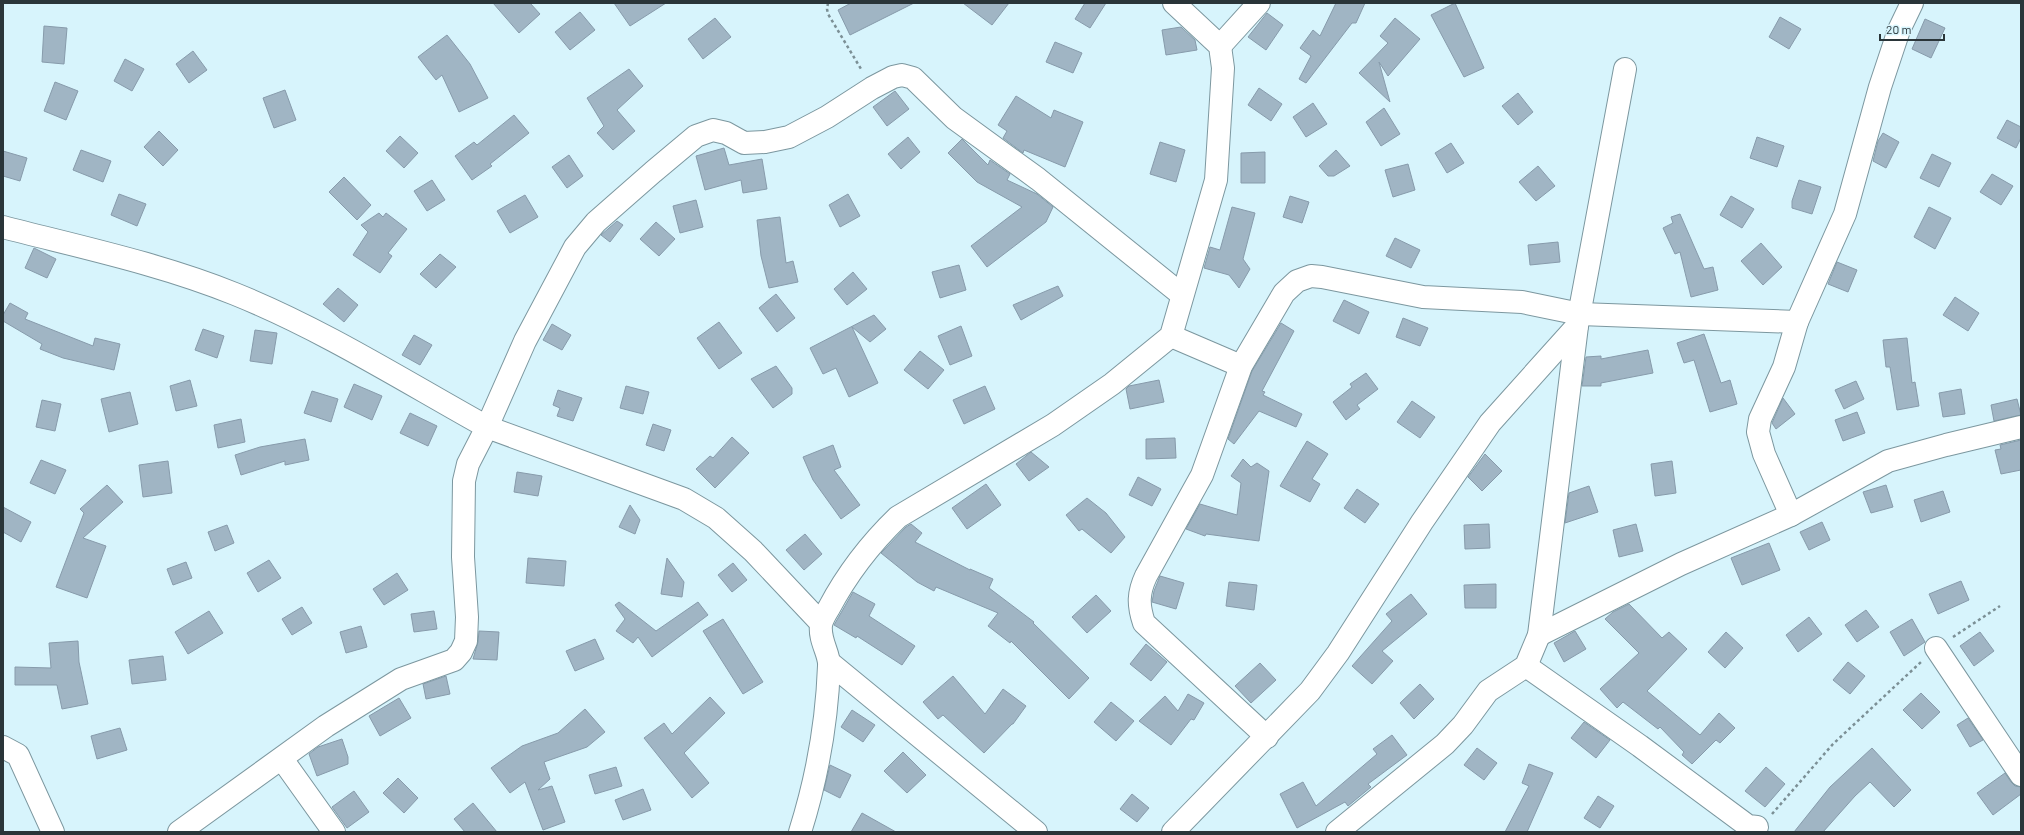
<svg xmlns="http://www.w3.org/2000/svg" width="2024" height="835" viewBox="0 0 2024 835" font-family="Barlow,sans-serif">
<rect width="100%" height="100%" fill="#d7f4fc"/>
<!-- building -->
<g fill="#a0b5c4" stroke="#879bab">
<path d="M493 3H530L540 14 519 33Z"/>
<path d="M614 3H666L630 26Z"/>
<path d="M851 3H914L850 35 838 10Z"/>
<path d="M963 3H1009L992 25Z"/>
<path d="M1085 3H1106L1090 28 1075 19Z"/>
<path d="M1336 3H1365L1356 23H1352L1306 83 1299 79 1311 56 1300 48 1313 30 1320 36Z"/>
<path d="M1455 3 1484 68 1464 77 1431 15Z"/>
<path d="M580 12 595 30 570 50 555 32Z"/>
<path d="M1267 13 1283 25 1266 50 1248 37Z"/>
<path d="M1780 17 1801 29 1789 49 1769 37Z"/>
<path d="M715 18 731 37 703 59 688 39Z"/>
<path d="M1395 18 1420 39 1388 76 1379 62 1390 102 1359 73 1388 43 1380 36Z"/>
<path d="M1925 19 1945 28 1931 58 1912 49Z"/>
<path d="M44 26 67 28 64 64 42 62Z"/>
<path d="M1181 27 1195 40 1197 50 1166 55 1162 30Z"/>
<path d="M447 35 470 64 488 98 459 112 442 75 436 80 418 57Z"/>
<path d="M1055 42 1082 53 1073 73 1046 62Z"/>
<path d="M193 51 207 70 189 83 176 64Z"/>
<path d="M125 59 144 69 132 91 114 81Z"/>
<path d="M629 69 643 86 617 110 635 131 613 150 597 133 604 126 587 98Z"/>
<path d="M55 82 78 91 66 120 44 111Z"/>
<path d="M1259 88 1282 104 1271 121 1248 105Z"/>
<path d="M285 90 296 120 274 128 263 98Z"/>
<path d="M895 91 909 109 887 126 873 107Z"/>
<path d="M1518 93 1533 112 1518 125 1502 106Z"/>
<path d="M1016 96 1051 118 1054 110 1083 122 1065 167 1024 150 1023 153 1003 138 1007 131 998 125Z"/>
<path d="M1313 103 1327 124 1306 137 1293 117Z"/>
<path d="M1384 108 1400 134 1381 146 1366 122Z"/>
<path d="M514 115 529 133 490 164 492 166 472 180 455 156 474 142 477 145Z"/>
<path d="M2007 120 2021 127V138L2016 148 1997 138Z"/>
<path d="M159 131 178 150 163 166 144 147Z"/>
<path d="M1883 133 1899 142 1886 168 1873 161 1878 141Z"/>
<path d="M400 136 418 153 404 168 386 151Z"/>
<path d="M908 137 920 152 901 169 888 154Z"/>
<path d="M1757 137 1784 146 1777 167 1750 158Z"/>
<path d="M962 139 988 165 990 160 1010 174 1007 180 1037 194 1053 207 1046 222 987 267 971 246 1022 207 977 182 948 153Z"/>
<path d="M1160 142 1185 150 1176 182 1150 174Z"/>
<path d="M1451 143 1464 163 1447 173 1435 153Z"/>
<path d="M724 148 729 165 762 159 767 189 743 193 741 180 705 190 696 156Z"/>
<path d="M81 150 111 161 103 182 73 170Z"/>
<path d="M1336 150 1350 166 1334 176H1328L1319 166Z"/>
<path d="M3 151 27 158 20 181 3 176Z"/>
<path d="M1265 152V183H1241V153Z"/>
<path d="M1932 154 1951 163 1939 187 1920 178Z"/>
<path d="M569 155 583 176 567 188 552 167Z"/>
<path d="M1408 164 1415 190 1393 197 1385 170Z"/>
<path d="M1538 166 1555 186 1536 201 1519 182Z"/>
<path d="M1992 174 2013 186 2001 205 1980 192Z"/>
<path d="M344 177 371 205 357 220 329 192Z"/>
<path d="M432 180 445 200 427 211 414 191Z"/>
<path d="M1799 180 1821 187 1812 214 1792 208V201Z"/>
<path d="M119 194 146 204 137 226 111 215Z"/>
<path d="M848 194 860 216 840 227 829 205Z"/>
<path d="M525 195 538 217 510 233 497 211Z"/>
<path d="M1290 196 1309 202 1302 223 1283 217Z"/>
<path d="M1731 196 1754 209 1742 228 1720 215Z"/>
<path d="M696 200 703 227 680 233 673 206Z"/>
<path d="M1232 207 1255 213 1243 259 1250 269 1239 288 1229 275 1204 268 1210 247 1220 250Z"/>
<path d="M1929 207 1951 218 1935 249 1914 237Z"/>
<path d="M379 213 383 217 386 213 407 229 388 253 392 256 380 273 353 255 368 232 361 225Z"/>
<path d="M1680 214 1704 269 1713 267 1718 290 1691 297 1680 252 1675 254 1663 228 1673 223 1671 217Z"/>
<path d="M780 217 786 263 793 261 798 282 769 288 761 256 757 220Z"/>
<path d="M617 221 623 225 610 242 601 235Z"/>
<path d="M656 222 675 239 659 256 640 239Z"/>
<path d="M1395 238 1420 250 1411 268 1386 256Z"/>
<path d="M1558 242 1560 262 1530 265 1528 245Z"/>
<path d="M1761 243 1782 267 1763 285 1741 261Z"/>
<path d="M34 248 56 259 47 278 25 268Z"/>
<path d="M440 254 456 267 436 288 420 274Z"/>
<path d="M1837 262 1857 270 1848 292 1828 284Z"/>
<path d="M959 265 966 290 940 298 932 272Z"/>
<path d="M853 272 867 289 847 305 834 289Z"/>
<path d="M1058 286 1063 296 1021 320 1013 305Z"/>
<path d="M338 288 358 305 344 322 323 304Z"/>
<path d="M776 294 795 318 777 332 759 308Z"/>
<path d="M1955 297 1979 313 1968 331 1943 315Z"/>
<path d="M1344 300 1369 312 1359 334 1333 321Z"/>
<path d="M10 303 28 313 25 319 93 346 95 338 120 344 114 370 63 358 40 349 42 344 3 321V315Z"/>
<path d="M874 315 886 329 870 342 852 327 878 383 849 397 836 368 823 374 810 348Z"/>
<path d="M1403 318 1428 328 1420 346 1396 337Z"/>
<path d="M719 322 742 353 719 369 697 338Z"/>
<path d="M1281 323 1294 331 1262 391 1265 392 1263 395 1302 414 1296 427 1259 411 1234 444 1228 439 1252 371Z"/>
<path d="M552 324 571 335 562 350 543 340Z"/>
<path d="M961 326 972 356 950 365 938 336Z"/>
<path d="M203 329 224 336 217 358 195 350Z"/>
<path d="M255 330 277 333 272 364 250 361Z"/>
<path d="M1704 334 1721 383 1730 380 1737 404 1710 412 1694 360 1684 363 1677 343Z"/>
<path d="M414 335 432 345 420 365 402 355Z"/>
<path d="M1907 338 1912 383 1915 382 1919 406 1897 410 1890 367H1886L1883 340Z"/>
<path d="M1648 350 1653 373 1601 383V386H1582L1586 357 1601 356V359Z"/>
<path d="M920 351 944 370 928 389 904 370Z"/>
<path d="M776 366 792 388V394L773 408 751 379Z"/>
<path d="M1366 373 1378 389 1357 405 1360 409 1346 420 1333 402 1352 387 1350 384Z"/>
<path d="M190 380 197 406 176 411 170 386Z"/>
<path d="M1159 380 1164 402 1130 409 1126 389 1129 386Z"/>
<path d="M1856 381 1864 399 1844 409 1835 390Z"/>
<path d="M354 384 382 396 372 420 344 407Z"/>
<path d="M626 386 649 392 643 414 620 408Z"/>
<path d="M985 386 995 409 964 424 953 400Z"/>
<path d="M1961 389 1965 414 1943 417 1939 393Z"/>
<path d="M558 390 582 398 573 421 557 416 560 408 553 405Z"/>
<path d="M312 391 338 399 331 422 304 413Z"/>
<path d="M130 392 138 424 109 432 101 399Z"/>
<path d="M1783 398 1795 414 1776 429 1772 423Z"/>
<path d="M2017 399 2021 415 1994 421 1991 405Z"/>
<path d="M42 400 61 404 55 431 36 427Z"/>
<path d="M1412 401 1435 417 1420 438 1397 422Z"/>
<path d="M1857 412 1865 433 1843 441 1835 420Z"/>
<path d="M410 413 437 426 428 446 400 433Z"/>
<path d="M241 419 245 442 218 448 214 425Z"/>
<path d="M653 424 671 430 664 451 646 445Z"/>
<path d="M732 437 749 453 715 488 696 469 710 456 713 458Z"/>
<path d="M1175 438 1176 458 1146 459V439Z"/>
<path d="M305 439 309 460 285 465V461L241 475 235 455 260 447Z"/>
<path d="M2021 440V470L2001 474 1995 450 2001 449 2000 445Z"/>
<path d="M1307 441 1328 454 1312 479 1320 484 1310 502 1280 486Z"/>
<path d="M833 445 841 467 834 470 860 505 841 519 813 480 803 457Z"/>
<path d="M1031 452 1049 467 1029 481 1016 464Z"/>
<path d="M1485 454 1502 471 1482 491 1468 477Z"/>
<path d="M1243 459 1251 467 1257 463 1269 471 1259 541 1206 534 1205 536 1186 529 1200 504 1237 515 1241 483 1231 476Z"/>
<path d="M41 460 66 470 55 494 30 483Z"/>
<path d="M168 461 172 493 143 497 139 465Z"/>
<path d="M1672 461 1676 493 1655 496 1651 464Z"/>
<path d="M517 472 542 476 538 496 514 492Z"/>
<path d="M1138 477 1161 489 1152 506 1129 495Z"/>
<path d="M986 484 1001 505 967 529 952 508Z"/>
<path d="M107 485 123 502 83 538 106 546 87 598 56 587 84 513 80 509Z"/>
<path d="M1886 485 1893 507 1871 513 1863 492Z"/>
<path d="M1589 486 1598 512 1565 523 1569 493Z"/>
<path d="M1357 489 1379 504 1365 523 1344 508Z"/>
<path d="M1943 491 1950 512 1921 522 1914 500Z"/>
<path d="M1087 498 1106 513 1125 537 1111 553 1082 529 1079 531 1066 515Z"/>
<path d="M630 505 640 520 635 534 619 527Z"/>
<path d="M3 507 31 522 21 542 3 532Z"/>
<path d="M1822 522 1830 540 1809 550 1800 532Z"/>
<path d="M911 524 922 533 915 542 970 570V569L993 579 989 588 1034 622 1033 623 1089 678 1069 699 1011 641 1010 643 988 626 998 613 936 587 934 591 917 582 881 553 906 527Z"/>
<path d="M1489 524 1490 548 1465 549 1464 525Z"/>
<path d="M1636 524 1643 551 1619 557 1613 530Z"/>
<path d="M227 525 234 543 215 551 208 532Z"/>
<path d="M805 534 822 554 804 570 786 550Z"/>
<path d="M1769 543 1780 570 1742 585 1731 558Z"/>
<path d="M528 558 566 561 564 586 526 583Z"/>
<path d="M667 558 684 582 682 597 661 594Z"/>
<path d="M269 560 281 578 258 592 247 573Z"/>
<path d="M186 562 192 578 173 585 167 569Z"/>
<path d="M733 563 747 580 732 592 718 575Z"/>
<path d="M397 573 408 590 384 605 373 589Z"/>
<path d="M1160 576 1184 583 1176 609 1152 602 1154 591Z"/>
<path d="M1961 581 1969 600 1938 614 1929 594Z"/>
<path d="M1229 582 1257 585 1254 610 1226 606Z"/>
<path d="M1496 584V608H1465L1464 585Z"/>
<path d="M853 592 875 604 869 616 915 646 902 665 857 636 856 638 834 625Z"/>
<path d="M1411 594 1427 614 1382 651 1393 661 1372 684 1352 666 1392 621 1386 614Z"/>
<path d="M1096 595 1111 611 1087 633 1072 617Z"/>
<path d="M619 602 656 631 698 602 708 615 652 657 638 637 633 643 616 631 625 619 615 605Z"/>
<path d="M1629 604 1662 638 1669 632 1687 649 1647 691 1700 735 1719 713 1735 728 1720 743 1716 740 1692 764 1682 755 1684 752 1660 727 1658 729 1623 702 1617 708 1600 689 1639 653 1605 619 1613 612Z"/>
<path d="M302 607 312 623 292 635 282 619Z"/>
<path d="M1866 610 1879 627 1857 642 1845 625Z"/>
<path d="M209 611 223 633 188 654 175 632Z"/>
<path d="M434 611 437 629 414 632 411 614Z"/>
<path d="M1809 617 1822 634 1798 652 1786 635Z"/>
<path d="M723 619 763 682 743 694 703 631Z"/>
<path d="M1912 619 1925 642 1904 656 1890 632Z"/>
<path d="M361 626 367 647 346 653 340 632Z"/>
<path d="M479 631 499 632 497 660 473 659 478 642Z"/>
<path d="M1575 631 1586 649 1564 662 1554 643Z"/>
<path d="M1726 632 1743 648 1725 668 1708 652Z"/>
<path d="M1980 632 1994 651 1974 666 1960 646Z"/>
<path d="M595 639 604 659 575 671 566 651Z"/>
<path d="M78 641 79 662 88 704 62 709 57 685H15V667L51 668 49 643Z"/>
<path d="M1146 644 1167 662 1151 681 1130 664Z"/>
<path d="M163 656 166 680 132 684 129 660Z"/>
<path d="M1848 662 1865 676 1850 694 1833 680Z"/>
<path d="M1260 663 1276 680 1251 703 1235 686Z"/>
<path d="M446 676 450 694 426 699 423 684Z"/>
<path d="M953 676 985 714 1003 689 1026 706 1013 724H1012L984 753 943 715 938 719 923 702Z"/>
<path d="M1420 684 1434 699 1414 719 1400 703Z"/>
<path d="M1921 693 1940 712 1922 729 1903 710Z"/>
<path d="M1188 694 1204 703 1194 720 1191 719 1171 745 1139 721 1165 696 1178 711Z"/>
<path d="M710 697 725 713 684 753 709 783 692 798 644 738 664 723 672 734Z"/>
<path d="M399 698 411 718 380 736 369 716Z"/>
<path d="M1111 702 1134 721 1116 741 1094 722Z"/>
<path d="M585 709 605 732 587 747 544 762 550 779 538 790 552 786 565 822 543 830 525 782 510 793 491 768 522 746 558 733Z"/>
<path d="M852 710 875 725 863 742 841 727Z"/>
<path d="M1968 718 1983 740 1970 747 1957 725Z"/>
<path d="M1584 722 1610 740 1596 758 1571 738Z"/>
<path d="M120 728 127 750 97 759 91 736Z"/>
<path d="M1392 735 1407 755 1368 784 1371 787 1348 806 1345 802 1297 828 1280 794 1303 782 1316 806 1377 754 1373 749Z"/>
<path d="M342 739 348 757V764L317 776 309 754 318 747Z"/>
<path d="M1477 748 1497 763 1484 780 1464 765Z"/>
<path d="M1872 748 1911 790 1894 807 1870 782 1855 796 1823 832H1794L1830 787Z"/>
<path d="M903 752 926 775 907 793 884 771Z"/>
<path d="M1529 764 1553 773 1527 832H1505L1529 786 1522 783Z"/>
<path d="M830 765 851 775 840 798 824 790Z"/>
<path d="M616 767 622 786 595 794 589 775Z"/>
<path d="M1766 767 1785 784 1765 807 1745 791Z"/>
<path d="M2005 773 2011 782 2015 786 2021 787V794L1993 815 1977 793Z"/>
<path d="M398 778 418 798 404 813 383 793Z"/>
<path d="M643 789 651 810 623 820 615 800Z"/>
<path d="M354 791 369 812 347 828 332 807Z"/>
<path d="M1132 794 1149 808 1137 822 1120 809Z"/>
<path d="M1598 796 1614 806 1600 828 1584 818Z"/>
<path d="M473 803 497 832H465L454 819Z"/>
<path d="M862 813 896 832H851Z"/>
</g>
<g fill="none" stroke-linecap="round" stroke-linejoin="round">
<defs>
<g id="minor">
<path d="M1220 46 1259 3"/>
<path d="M3 227C80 247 161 264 235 294 324 330 404 381 487 427L525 341 575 247 596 222 653 172 696 136 713 130 726 133 744 143 765 142 789 137 827 117 872 88 893 77 902 75 913 78 954 118 1038 179 1182 295"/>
<path d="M1171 336 1241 366"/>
<path d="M1791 515 1764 454 1758 432 1760 419 1784 367 1797 322 1845 214 1880 87 1899 30 1912 3"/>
<path d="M1539 635 1681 564 1791 515 1888 461 1946 445 2021 427"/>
<path d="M1936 648 2021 775"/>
<path d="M830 663 1036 832"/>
<path d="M1526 666 1640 746 1748 826 1757 827"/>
<path d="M1267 737 1144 623C1138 605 1138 593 1146 576L1202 475 1241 366 1284 293 1297 281 1311 276 1322 277 1423 297 1522 302 1580 314 1797 322"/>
<path d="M3 747 18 755 53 832"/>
<path d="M282 759 334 832"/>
<path d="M179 832 326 726 401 679 454 660 461 652 466 641 467 617 463 557 464 481 468 464 487 427 684 499 716 518 753 551 821 623"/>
<path d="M800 832C817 778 827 722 829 666 830 654 819 641 821 625 822 619 826 613 829 608 847 574 870 544 898 517L1053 425 1112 384 1171 336 1216 180 1223 68 1220 46 1174 3"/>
<path d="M1173 832 1310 691 1338 653 1422 522 1490 423 1577 326"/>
<path d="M1337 832 1445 744 1463 725 1488 691 1526 666 1539 635 1577 326 1625 69"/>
</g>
</defs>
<!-- minor casing -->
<use href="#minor" stroke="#7c979f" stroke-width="24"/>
<!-- path -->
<g stroke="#7b8f95" stroke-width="2.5" stroke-dasharray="3 3" stroke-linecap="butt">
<path d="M828 3 827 9 828 14 861 69"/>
<path d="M1953 637 2000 606"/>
<path d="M1772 814 1833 744 1921 662"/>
</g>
<!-- minor -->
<use href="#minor" stroke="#fff" stroke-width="22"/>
</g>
<!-- border -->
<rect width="2024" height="835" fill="none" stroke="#2a3539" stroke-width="8"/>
<!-- scale -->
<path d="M1880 34v6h64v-6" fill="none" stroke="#2a3539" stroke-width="2"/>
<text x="1886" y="34" font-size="12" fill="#2a3539" stroke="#d7f4fc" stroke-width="3" paint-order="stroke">20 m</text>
</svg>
